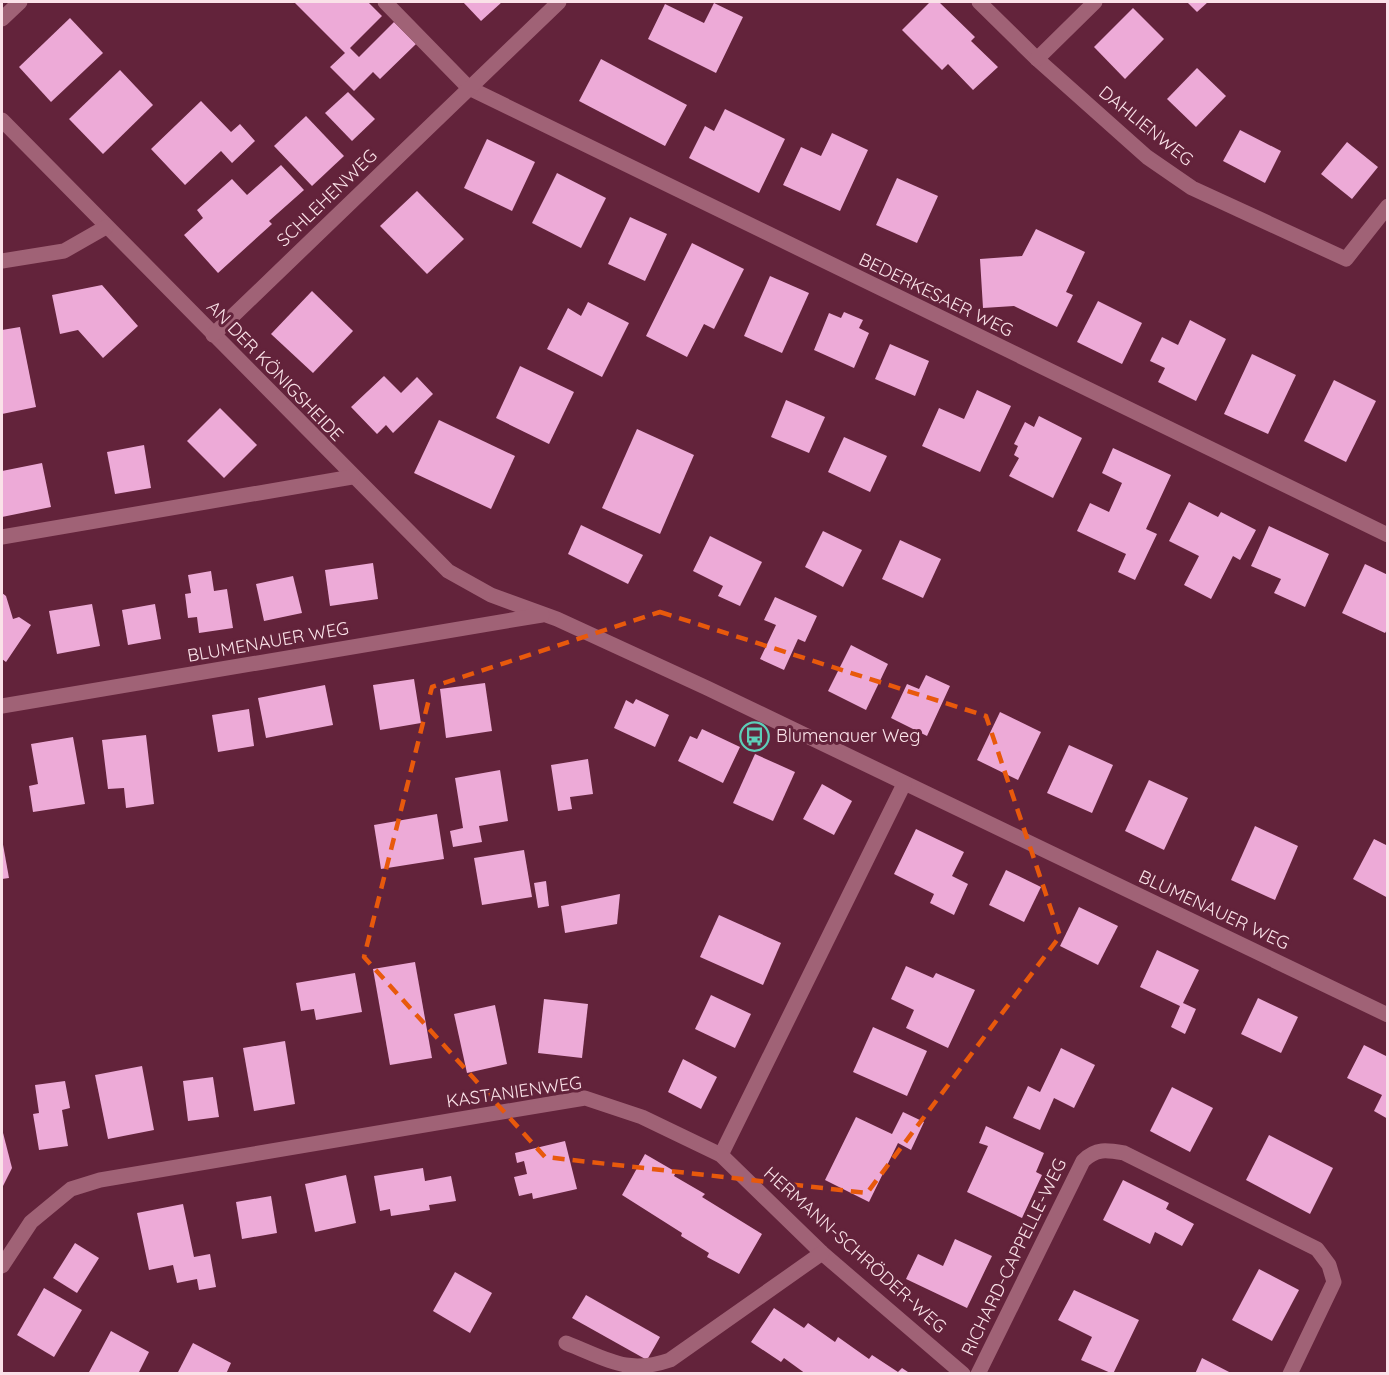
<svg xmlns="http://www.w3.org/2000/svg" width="1389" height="1375" viewBox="0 0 1389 1375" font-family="Quicksand,sans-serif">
<rect width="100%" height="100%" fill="#63233b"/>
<!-- building -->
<g fill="#edaad7">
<path d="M294 2H368L382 16 350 48 359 57 394 22 416 44 380 79 373 72 354 91 330 67 345 53Z"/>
<path d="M463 2H502L481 21Z"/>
<path d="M930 2H939L975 37 971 41 998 67 973 90 948 64 942 70 902 30Z"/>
<path d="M1187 2H1208L1197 12Z"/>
<path d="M714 3 743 17 716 73 648 39 665 4 704 23Z"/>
<path d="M1133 8 1164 39 1125 79 1094 47Z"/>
<path d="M70 18 103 53 51 102 19 67Z"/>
<path d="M601 59 687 105 665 146 579 101Z"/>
<path d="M1197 68 1226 96 1196 127 1167 99Z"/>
<path d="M120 70 153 105 103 154 69 119Z"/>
<path d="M348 92 375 119 352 141 325 113Z"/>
<path d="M201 101 231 132 240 124 255 141 232 163 221 151 185 185 151 149Z"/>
<path d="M725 109 785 139 759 193 689 158 705 126 714 131Z"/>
<path d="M306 116 344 156 312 186 274 146Z"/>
<path d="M1240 130 1281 151 1265 183 1223 161Z"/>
<path d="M832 133 868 150 840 211 783 185 801 147 821 156Z"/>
<path d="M487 139 535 162 512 211 464 188Z"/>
<path d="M1347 142 1378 167 1352 199 1321 174Z"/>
<path d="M281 165 304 190 269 221 272 224 218 273 184 235 203 218 197 210 232 179 247 195Z"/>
<path d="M557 173 606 198 581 248 532 223Z"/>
<path d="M897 178 938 196 917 243 876 225Z"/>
<path d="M417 191 464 239 427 274 380 226Z"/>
<path d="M630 217 667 234 645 281 608 264Z"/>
<path d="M1036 229 1085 252 1066 292 1073 295 1057 327 1014 306 983 308 980 259 1022 256Z"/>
<path d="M692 243 744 269 714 329 704 324 687 357 646 336Z"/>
<path d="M770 276 809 293 782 353 744 336Z"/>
<path d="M102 285 138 326 103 358 78 330 60 334 52 295Z"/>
<path d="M312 291 353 331 313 373 271 334Z"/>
<path d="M1098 301 1142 323 1122 364 1077 342Z"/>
<path d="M588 302 629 323 602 377 547 349 568 308 581 316Z"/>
<path d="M844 312 863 320 859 328 869 333 854 368 814 350 829 313 841 318Z"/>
<path d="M1190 320 1226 339 1196 401 1158 382 1165 368 1150 361 1162 337 1178 345Z"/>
<path d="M20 327 36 407 2 414V330Z"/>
<path d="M890 344 929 361 915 396 875 379Z"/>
<path d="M1252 354 1296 375 1268 434 1224 414Z"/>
<path d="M520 366 574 392 549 444 496 418Z"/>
<path d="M384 376 401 393 417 377 433 394 393 433 386 425 377 434 351 407Z"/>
<path d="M1334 380 1376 401 1346 462 1304 441Z"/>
<path d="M977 390 1011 406 980 472 922 446 939 408 964 419Z"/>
<path d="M786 400 825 417 809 453 771 437Z"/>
<path d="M220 408 257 445 224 478 187 441Z"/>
<path d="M1039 416 1082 438 1053 498 1009 476 1019 458 1014 455 1018 446 1014 444 1025 422 1034 427Z"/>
<path d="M439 420 515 456 491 509 414 473Z"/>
<path d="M637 429 694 455 660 534 602 508Z"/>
<path d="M844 437 887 456 870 492 828 472Z"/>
<path d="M144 445 151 488 115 494 107 452Z"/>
<path d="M1113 448 1171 475 1146 529 1157 534 1135 580 1118 572 1126 554 1077 531 1090 503 1109 512 1122 483 1102 473Z"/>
<path d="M42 463 51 507 2 517V471Z"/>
<path d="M1189 502 1218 517 1221 512 1256 530 1240 560 1233 556 1211 599 1184 585 1199 556 1169 541Z"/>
<path d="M581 525 643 555 628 584 568 554Z"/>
<path d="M1269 526 1329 554 1305 607 1274 593 1281 579 1251 566Z"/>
<path d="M823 531 862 550 843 587 805 567Z"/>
<path d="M710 536 762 562 740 606 718 596 723 586 693 571Z"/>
<path d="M900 540 941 559 923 598 882 579Z"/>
<path d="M373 563 378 599 330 606 325 570Z"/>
<path d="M1365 564 1388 575V628L1385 633 1342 613Z"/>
<path d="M211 571 214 591 227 589 233 628 199 633 197 617 188 618 185 594 191 593 188 575Z"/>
<path d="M293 576 302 613 264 621 256 584Z"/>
<path d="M2 593 6 596 13 619 19 617 31 625 6 662 2 659Z"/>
<path d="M775 597 817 616 805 642 798 639 784 670 760 659 776 625 764 620Z"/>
<path d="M92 604 100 646 57 654 49 611Z"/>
<path d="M155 604 161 639 128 645 122 610Z"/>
<path d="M851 645 888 664 866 710 828 691Z"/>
<path d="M926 675 950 686 927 736 891 718 907 684 919 689Z"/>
<path d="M414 679 421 723 380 730 373 685Z"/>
<path d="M485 683 492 731 446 738 440 689Z"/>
<path d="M325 685 333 725 266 738 258 698Z"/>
<path d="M636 699 669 715 655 747 614 728 626 700 633 704Z"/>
<path d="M249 709 254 746 218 752 212 715Z"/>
<path d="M1000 712 1041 732 1018 780 977 760Z"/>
<path d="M702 729 740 747 723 783 678 761 690 736 697 739Z"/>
<path d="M146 735 154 804 126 808 124 788 108 789 102 740Z"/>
<path d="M73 737 85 804 33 812 29 786 38 784 31 744Z"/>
<path d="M1069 745 1113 765 1092 813 1047 793Z"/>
<path d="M755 754 795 772 773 821 733 803Z"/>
<path d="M588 759 593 794 570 797 572 809 558 811 551 765Z"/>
<path d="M500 770 508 821 479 826 482 842 453 847 450 831 463 828 455 778Z"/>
<path d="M1149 780 1188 798 1164 850 1125 831Z"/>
<path d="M822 784 852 801 834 835 803 819Z"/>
<path d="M437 814 444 859 381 869 374 825Z"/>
<path d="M1255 826 1298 846 1275 900 1231 880Z"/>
<path d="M916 829 964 852 952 876 968 884 954 915 930 903 934 894 894 874Z"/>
<path d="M2 839 9 878 2 879Z"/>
<path d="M1374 839 1388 846V898L1353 879Z"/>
<path d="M524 850 532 897 482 905 474 858Z"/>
<path d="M1006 870 1041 887 1024 922 989 905Z"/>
<path d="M546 881 549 906 538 908 534 883Z"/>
<path d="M620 894 617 924 565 933 561 906Z"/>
<path d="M1079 907 1118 926 1098 965 1060 946Z"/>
<path d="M719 915 781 943 763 985 700 957Z"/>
<path d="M1157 950 1199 970 1183 1003 1196 1009 1185 1034 1171 1027 1180 1006 1140 987Z"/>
<path d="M415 962 432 1058 390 1065 373 969Z"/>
<path d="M906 966 933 978 936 973 975 990 948 1048 906 1028 914 1010 891 999Z"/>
<path d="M355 973 362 1012 316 1020 314 1009 301 1011 296 983Z"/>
<path d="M711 995 751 1014 735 1048 695 1029Z"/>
<path d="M1258 998 1298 1017 1281 1053 1241 1034Z"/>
<path d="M544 999 588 1004 582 1058 538 1053Z"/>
<path d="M495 1005 507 1064 467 1073 454 1014Z"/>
<path d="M873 1027 927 1051 907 1096 853 1072Z"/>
<path d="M285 1041 295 1104 254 1111 243 1048Z"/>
<path d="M1364 1045 1388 1057V1119L1374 1111 1382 1095 1347 1078Z"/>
<path d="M1061 1048 1095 1065 1074 1108 1054 1098 1040 1130 1013 1118 1028 1086 1040 1092Z"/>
<path d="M683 1059 717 1077 701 1109 668 1092Z"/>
<path d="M142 1066 154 1130 108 1139 95 1075Z"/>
<path d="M213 1077 219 1117 188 1121 183 1081Z"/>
<path d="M65 1081 70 1108 62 1110 68 1146 39 1150 33 1114 39 1113 35 1085Z"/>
<path d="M1172 1087 1213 1108 1190 1152 1150 1131Z"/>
<path d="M903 1112 924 1122 911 1150 898 1143 869 1202 825 1180 856 1117 892 1134Z"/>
<path d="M986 1126 1044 1153 1036 1172 1042 1175 1022 1218 967 1192 988 1146 979 1143Z"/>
<path d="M2 1129 12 1168 2 1188Z"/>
<path d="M1269 1135 1333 1168 1310 1214 1246 1180Z"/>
<path d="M565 1141 577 1189 533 1199 532 1193 519 1196 514 1177 527 1174 524 1161 517 1163 515 1153Z"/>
<path d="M645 1154 676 1172 674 1176 705 1194 702 1197 762 1234 739 1274 707 1257 709 1253 681 1236 682 1233 622 1195Z"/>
<path d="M423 1168 425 1181 451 1176 456 1201 429 1205 430 1210 391 1216 390 1209 380 1211 374 1176Z"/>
<path d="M346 1175 356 1223 315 1232 305 1184Z"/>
<path d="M1123 1180 1169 1203 1166 1209 1194 1224 1182 1246 1155 1232 1150 1244 1103 1220Z"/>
<path d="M271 1196 277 1233 242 1239 236 1202Z"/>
<path d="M183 1204 194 1257 210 1254 216 1287 199 1290 197 1279 177 1283 173 1265 149 1270 137 1213Z"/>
<path d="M955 1239 992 1256 967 1308 906 1279 918 1254 943 1266Z"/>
<path d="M75 1243 99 1258 77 1293 53 1278Z"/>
<path d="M1259 1269 1299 1290 1272 1341 1232 1320Z"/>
<path d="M455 1272 492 1293 470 1333 433 1311Z"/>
<path d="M44 1288 82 1310 54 1357 17 1335Z"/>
<path d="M1074 1290 1139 1320 1113 1374 1081 1360 1092 1337 1058 1320Z"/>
<path d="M586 1295 660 1337 647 1360 572 1318Z"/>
<path d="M774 1308 804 1328 808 1323 835 1342 838 1337 869 1359 872 1355 898 1372 902 1368 911 1374H806L784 1358 781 1362 751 1342Z"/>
<path d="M111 1331 149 1352 138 1374H88Z"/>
<path d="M193 1343 231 1363 226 1374H177Z"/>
<path d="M1202 1358 1233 1374H1195Z"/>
</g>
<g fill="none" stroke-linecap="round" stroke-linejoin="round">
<!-- minor -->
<g stroke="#a06276" stroke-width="15">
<path d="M385 2 469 88 1388 535"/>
<path d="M979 2 1037 59 1147 157 1192 188 1346 259 1388 206"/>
<path d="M2 19 20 2"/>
<path d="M1037 59 1095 2"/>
<path d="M2 120 448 571 491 595 557 619 707 688 1388 1015"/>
<path d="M2 261 64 251 106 227"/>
<path d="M213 335 559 2"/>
<path d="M2 537 352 477"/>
<path d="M2 706 542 615"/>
<path d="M721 1155 904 784"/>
<path d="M2 1266 31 1222 71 1189 100 1180 585 1098 642 1117 721 1155 822 1253 963 1374"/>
<path d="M566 1343C607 1359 626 1375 670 1360L822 1253"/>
<path d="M978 1374 1083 1161C1096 1148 1107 1150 1124 1153L1317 1249 1329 1265 1334 1282 1290 1374"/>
</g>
</g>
<!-- marked area -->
<path fill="none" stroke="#e8590c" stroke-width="4.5" stroke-dasharray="12 8" stroke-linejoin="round" d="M660 612 986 716 1060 936 867 1193 545 1157 364 957 432 687Z"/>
<!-- icons -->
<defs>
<symbol id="bus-ring" viewBox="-11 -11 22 22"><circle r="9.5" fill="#63233b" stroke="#5dceb9" stroke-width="1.5"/><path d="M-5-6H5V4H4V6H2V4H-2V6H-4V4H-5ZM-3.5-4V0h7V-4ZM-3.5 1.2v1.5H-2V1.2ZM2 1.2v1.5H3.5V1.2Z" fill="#5dceb9"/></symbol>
</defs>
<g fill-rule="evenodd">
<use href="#bus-ring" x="738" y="720" width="33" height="33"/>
</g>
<g text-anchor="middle" stroke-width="6" stroke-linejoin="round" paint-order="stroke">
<!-- street labels -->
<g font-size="18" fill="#fae1e8" stroke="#63233b">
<text transform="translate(1146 126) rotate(39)" y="6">DAHLIENWEG</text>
<text transform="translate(327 198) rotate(-44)" y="6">SCHLEHENWEG</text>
<text transform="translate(936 295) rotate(26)" y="6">BEDERKESAER WEG</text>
<text transform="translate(275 371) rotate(46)" y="6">AN DER KÖNIGSHEIDE</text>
<text transform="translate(268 642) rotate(-10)" y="6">BLUMENAUER WEG</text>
<text transform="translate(1214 910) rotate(25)" y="6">BLUMENAUER WEG</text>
<text transform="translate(514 1092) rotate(-8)" y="6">KASTANIENWEG</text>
<text transform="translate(855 1250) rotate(42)" y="6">HERMANN-SCHRÖDER-WEG</text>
<text transform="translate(1014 1257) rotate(-64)" y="6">RICHARD-CAPPELLE-WEG</text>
</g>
<!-- poi labels -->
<g font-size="18" fill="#fae1e8" stroke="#63233b" text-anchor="start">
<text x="776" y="742">Blumenauer Weg</text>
</g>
</g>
<!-- border -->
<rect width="1389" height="1375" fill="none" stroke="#fae1e8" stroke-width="6"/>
</svg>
